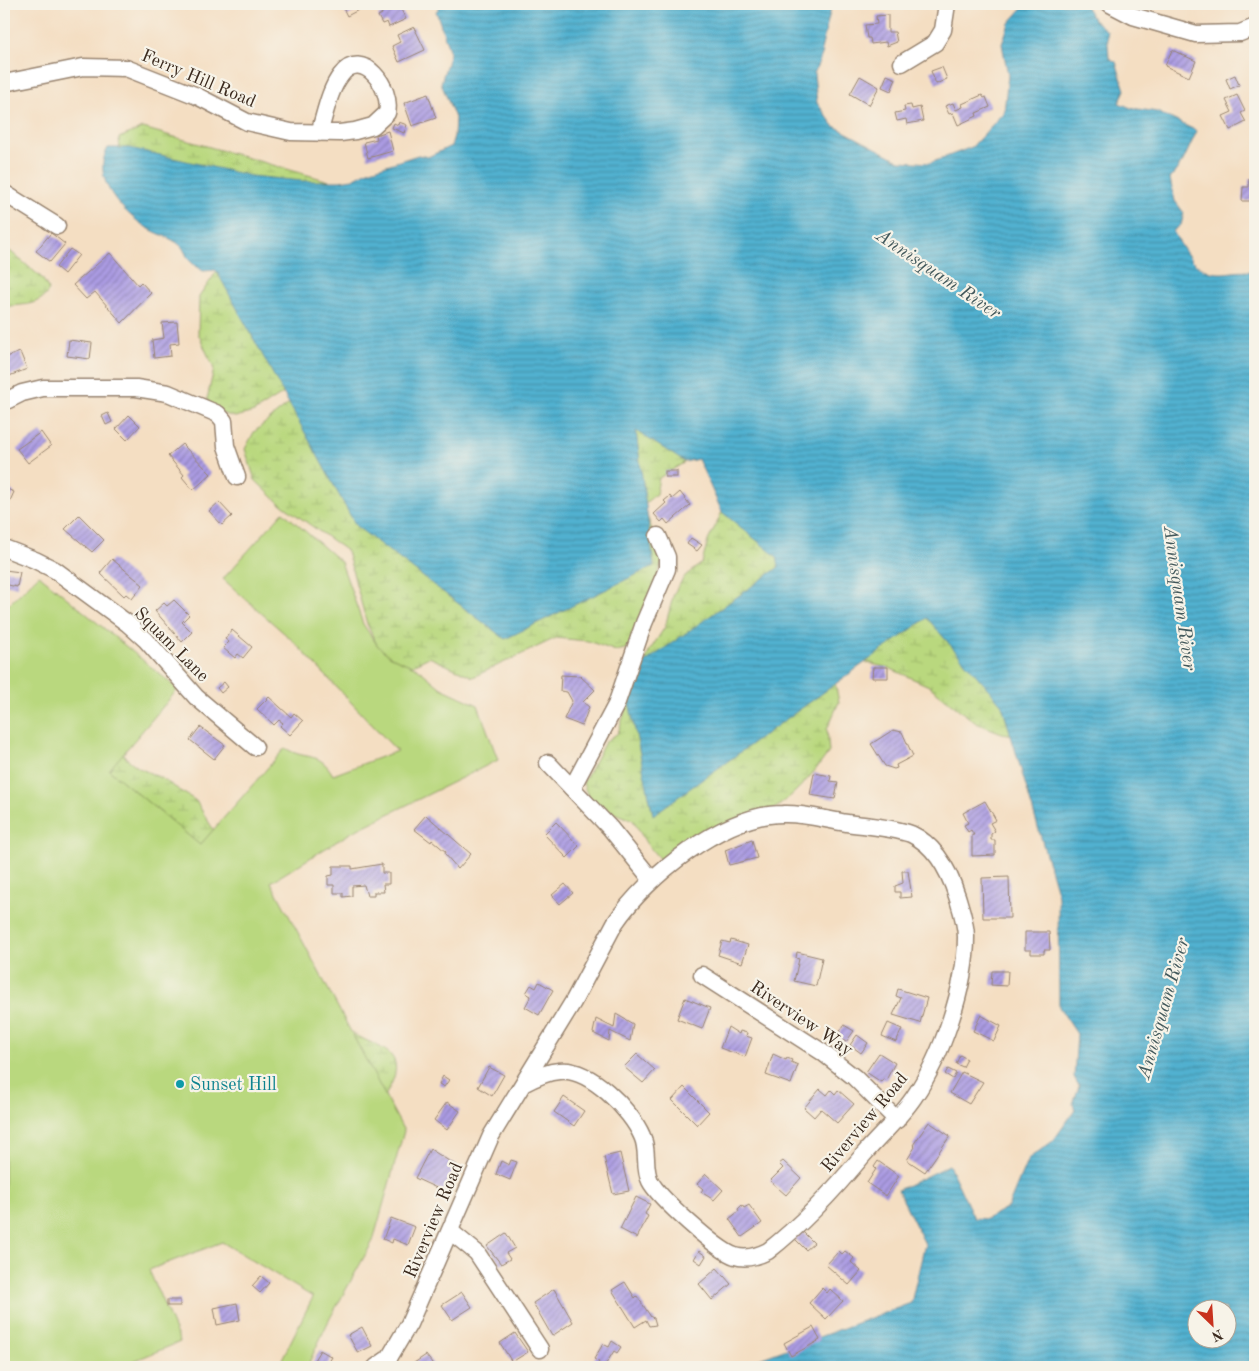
<svg xmlns="http://www.w3.org/2000/svg" width="1259" height="1371" viewBox="0 0 1259 1371" font-family="'Old Standard TT',serif">
<defs>
<pattern id="wetland-marsh" width="20" height="14" patternUnits="userSpaceOnUse" patternTransform="scale(1.25)"><rect width="20" height="14" fill="#b9d87e"/><path d="M1 5h8M5 5V1M11 12h8M15 12V8" fill="none" stroke="#a0ba6c"/></pattern>
<pattern id="water-rules" width="6" height="5" patternUnits="userSpaceOnUse" patternTransform="scale(1.25)"><rect width="6" height="5" fill="#51b1d0"/><path d="M0 2.5h6" fill="none" stroke="#4490a8"/></pattern>
<pattern id="building-hatch" width="6" height="6" patternUnits="userSpaceOnUse" patternTransform="scale(1.25)"><rect width="6" height="6" fill="#ab9be3"/><path d="M-1 1l2-2M0 6l6-6M5 7l2-2" fill="none" stroke="#8c7fb7"/></pattern>
</defs>
<rect width="100%" height="100%" fill="#f7f3e8"/>
<filter id="ink" filterUnits="userSpaceOnUse"><feTurbulence type="fractalNoise" baseFrequency=".02" numOctaves="2"/><feDisplacementMap in="SourceGraphic" scale="10" xChannelSelector="R" yChannelSelector="G"/><feConvolveMatrix kernelMatrix="1 2 1 2 8 2 1 2 1" color-interpolation-filters="sRGB"/></filter>
<filter id="wash" filterUnits="userSpaceOnUse"><feTurbulence type="fractalNoise" baseFrequency=".0096" numOctaves="4" result="noise"/><feDisplacementMap in="SourceGraphic" scale="20" xChannelSelector="R" yChannelSelector="G"/><feGaussianBlur stdDeviation="1.12" result="paint"/><feColorMatrix in="noise" values="0 0 0 0 0 0 0 0 0 0 0 0 0 0 0 0 0 1.4 0 .05"/><feComposite in="paint" operator="in"/></filter>
<g filter="url(#wash)">
<rect width="100%" height="100%" fill="#f4dec2"/>
<!-- wetland -->
<g fill="url(#wetland-marsh)" stroke="#7a814e">
<path d="M143 128 343 185 685 462 659 478 656 494 643 505 663 559 634 647 616 651 588 641 556 638 473 677 429 657 407 668 385 662 367 624 347 551 278 502 255 480 245 449 254 432 307 389 287 391 254 412 235 417 214 411 207 399 214 369 198 333 199 297 217 271 223 272 120 151 119 138Z"/>
<path d="M4 246 42 278 49 290C40 307 20 304 4 307Z"/>
<path d="M722 512 735 516 915 617 940 620 999 669 1015 735 1002 733 976 723 929 686 889 668 863 662 832 668 839 702 827 729 829 752C781 820 736 832 663 863L646 843 633 820 591 805 583 783 605 742 618 733 632 690 650 650 665 627 674 593 685 576 702 563 708 541Z"/>
<path d="M115 738 126 758 139 768 161 778 196 801 222 844 225 866 91 793Z"/>
<path d="M352 1034C392 1052 410 1056 382 1101Z"/>
</g>
<!-- green -->
<path fill="#b9d87e" stroke="#7a814e" d="M283 512 341 562 363 624 378 646 391 657 417 668 441 688 478 705 498 760 352 832 271 882 404 1131 373 1241 329 1320 307 1367H278L313 1297 222 1242 149 1270 180 1342 119 1367H4V609L39 575 178 689 109 770 200 845 285 748C307 762 318 749 333 775L397 751 293 641 223 579Z"/>
<!-- water -->
<path fill="url(#water-rules)" stroke="#466e77" fill-rule="evenodd" d="M437 4H826L831 8 821 50 823 52 814 74 817 103 834 126 900 161 930 163 972 147 1004 112 1008 75 1002 44 1009 23 1026 4H1084L1094 20 1107 31 1109 58 1116 62 1125 90 1119 103 1131 108 1157 112 1197 131 1183 161 1170 179 1175 201 1184 213 1181 225 1173 231C1185 252 1196 275 1224 273 1234 272 1245 270 1255 272V1367H738L911 1303 925 1244 898 1190 949 1165 974 1218 986 1219 1008 1207 1028 1159 1053 1141 1075 1110 1073 1104 1079 1086 1074 1077 1077 1034 1059 1007 1058 896 1055 885 1002 705 927 618 653 815 629 702 641 665 779 567 777 557 722 512 698 459 685 462 636 431 654 566 505 639 356 526 216 270 203 271C199 268 194 265 190 261 186 257 185 249 180 245 170 237 157 234 146 227 122 212 90 178 108 148H130L251 176 302 181H340L353 179 368 171 418 155 428 157 451 146 454 136 455 118 441 83 450 53 436 11 439 8ZM1196 1308H1226V1338H1196Z"/>
<g id="blocks">
<!-- building -->
<g fill="url(#building-hatch)">
<path d="M341 4H365L366 6 347 16Z"/>
<path d="M390 4H398L406 19 389 27 387 22 382 24 378 16 382 14 380 9Z"/>
<path d="M888 15V32H895L897 42 887 46 886 42 871 44 870 38H867L865 25 877 24 876 16Z"/>
<path d="M414 27 425 50 399 62 392 46 400 42 397 35Z"/>
<path d="M1172 50 1196 61 1189 77 1165 66Z"/>
<path d="M942 67 947 79 936 84 931 71Z"/>
<path d="M887 75 896 79 891 91 882 87Z"/>
<path d="M1235 75 1239 85 1230 89 1226 79Z"/>
<path d="M860 76 879 87 869 105 850 94Z"/>
<path d="M428 94 436 118 412 126 404 103Z"/>
<path d="M982 95 984 98 986 97 990 107 976 113 977 116 958 125 953 113 949 114 945 106 953 103 956 110 963 107 962 104Z"/>
<path d="M1237 95 1245 111 1241 113 1246 122 1230 130 1223 116 1232 112 1226 100Z"/>
<path d="M911 105 912 109 920 107 923 121 907 124 906 119 897 121 895 113 905 111 904 106Z"/>
<path d="M399 122 407 125 404 133 392 128 394 123 398 125Z"/>
<path d="M388 131 393 151 368 158 364 142 377 139 376 135Z"/>
<path d="M1249 179 1255 180V201H1242L1243 187H1249Z"/>
<path d="M51 233 65 244 50 262 36 251Z"/>
<path d="M70 249 79 255 64 274 56 267Z"/>
<path d="M110 253 138 285 141 282 151 293 122 323 95 292 86 299 73 285Z"/>
<path d="M177 322 179 343 170 344 171 356 154 358 152 340 164 338 162 323Z"/>
<path d="M69 340 92 343 90 359 67 356Z"/>
<path d="M20 352 27 369 4 378V358Z"/>
<path d="M108 413 112 422 106 425 102 416Z"/>
<path d="M129 415 140 426 127 440 116 429Z"/>
<path d="M41 432 51 446 28 463 17 449Z"/>
<path d="M182 444 211 474 193 490 182 477 184 475 168 456Z"/>
<rect x="665" y="471" width="12" height="6"/>
<path d="M4 483 8 485 7 489 14 492 10 501 4 498Z"/>
<path d="M680 492 690 505 668 524 664 519 661 522 654 514 666 503 664 501 670 496 672 499Z"/>
<path d="M219 502 232 516 222 525 209 511Z"/>
<path d="M79 515 104 540 92 552 65 529Z"/>
<path d="M691 538 702 545 697 551 687 544Z"/>
<path d="M112 559 143 585 132 599 126 594 124 596 100 573Z"/>
<path d="M5 570 20 572 17 587 4 584Z"/>
<path d="M174 600 189 615 182 622 192 632 182 642 155 611 164 603 167 606Z"/>
<path d="M232 630 252 647 243 658 238 654 235 658 223 648 229 642 225 639Z"/>
<path d="M873 667H888V678H872Z"/>
<path d="M561 675 580 676 595 690 583 702 589 707 582 726 564 719 572 701 567 692 560 691Z"/>
<path d="M224 682 228 687 221 693 217 688Z"/>
<path d="M269 697 291 717 294 713 303 721 290 735 280 726 283 723 279 720 274 725 257 709Z"/>
<path d="M200 727 225 745 214 759 190 740Z"/>
<path d="M893 730 902 732 913 756 896 765 897 768 894 769 885 766 871 744Z"/>
<path d="M814 773 831 776 830 781 838 782 835 799 810 795Z"/>
<path d="M985 801 996 820 990 823 995 831 991 834V840H995V855L972 856V835H974L971 830 968 832 964 825 968 823 963 813Z"/>
<path d="M426 815 471 854 458 869 445 854 446 852 432 840 431 842 414 829Z"/>
<path d="M556 822 579 846 567 858 544 834Z"/>
<path d="M752 840 757 858 729 865 725 850Z"/>
<path d="M382 864V873H389V884H383L384 892H374V896H367L364 885 352 886V896L343 897V893H334V885H328V876L333 875V866H352V869Z"/>
<path d="M902 871H908L912 897 900 898V892H895V886L903 883Z"/>
<path d="M1009 877 1010 918H983L982 878Z"/>
<path d="M565 884 573 893 560 904 552 895Z"/>
<path d="M1025 932H1049L1050 950H1044V954H1031V950H1025Z"/>
<path d="M731 940 748 945 742 963 718 955 722 941 730 943Z"/>
<path d="M797 952 822 958 816 986 794 981 799 959 796 958Z"/>
<path d="M992 971H1008L1007 986 991 985Z"/>
<path d="M539 982 553 990 539 1015 525 1007 531 996 526 993 531 985 536 988Z"/>
<path d="M898 989 927 998 920 1023 893 1015 901 998 896 996Z"/>
<path d="M685 998 710 1008 702 1029 677 1019Z"/>
<path d="M616 1014 633 1024 630 1041 610 1031 609 1041 593 1033 596 1019 614 1028Z"/>
<path d="M981 1015 1001 1026 994 1041 973 1031Z"/>
<path d="M888 1023 902 1029 896 1042 882 1036Z"/>
<path d="M844 1025 854 1031 846 1042 837 1036Z"/>
<path d="M728 1027 739 1034 740 1031 747 1033 746 1036 752 1038 745 1057 720 1048Z"/>
<path d="M857 1035 868 1043 861 1053 850 1045Z"/>
<path d="M879 1053 895 1063 886 1080 883 1079 881 1082 866 1072Z"/>
<path d="M637 1054 655 1070 643 1083 624 1067Z"/>
<path d="M773 1054 786 1060 787 1058 792 1060 791 1062 798 1065 791 1084 766 1075Z"/>
<path d="M960 1055 967 1059 963 1067 956 1064Z"/>
<path d="M489 1067 504 1075 492 1096 478 1087Z"/>
<path d="M948 1069 956 1073 953 1079 945 1074Z"/>
<path d="M962 1072 983 1082 969 1104 950 1093Z"/>
<path d="M443 1076 449 1080 444 1087 439 1084Z"/>
<path d="M684 1087 709 1112 697 1125 672 1100Z"/>
<path d="M820 1089 827 1095 831 1090 835 1094 838 1090 854 1104 837 1123 821 1109 814 1117 804 1108Z"/>
<path d="M564 1097 584 1111 574 1126 554 1112Z"/>
<path d="M447 1102 460 1111 447 1130 434 1120Z"/>
<path d="M929 1122 950 1136 925 1172 907 1160 915 1147 913 1145Z"/>
<path d="M430 1149 457 1166 443 1191 415 1178Z"/>
<path d="M620 1153 629 1191 613 1194 604 1157Z"/>
<path d="M511 1160 517 1162 510 1180 496 1174 501 1161 509 1165Z"/>
<path d="M783 1161 801 1178 786 1195 770 1181 783 1168 779 1164Z"/>
<path d="M878 1161 899 1176 886 1196 867 1183 876 1169 874 1167Z"/>
<path d="M706 1174 723 1190 714 1200 701 1192 703 1189 697 1184Z"/>
<path d="M636 1197 650 1204 645 1214 648 1216 637 1238 620 1229Z"/>
<path d="M742 1205 744 1208 749 1205 762 1223 742 1237 729 1219 739 1211 738 1209Z"/>
<path d="M391 1218 415 1227 408 1245 393 1239 392 1243 383 1239Z"/>
<path d="M802 1231 814 1243 806 1250 795 1239Z"/>
<path d="M506 1233 515 1248 506 1253 510 1259 501 1264 487 1246Z"/>
<path d="M699 1251 706 1256 701 1264 694 1259Z"/>
<path d="M839 1251 842 1254 845 1251 854 1258 851 1262 861 1271 849 1285 826 1265Z"/>
<path d="M717 1268 731 1284 712 1300 699 1284Z"/>
<path d="M261 1276 269 1283 260 1293 252 1286Z"/>
<path d="M625 1282 635 1298 637 1296 651 1317 654 1318 656 1325 649 1326 646 1320 635 1327 612 1290Z"/>
<path d="M822 1288 827 1293 830 1289 843 1301 826 1319 809 1303Z"/>
<path d="M554 1289 573 1322 552 1336 533 1303Z"/>
<path d="M462 1292 472 1307 452 1320 442 1305Z"/>
<rect x="167" y="1300" width="13" height="6"/>
<path d="M237 1303 240 1320 217 1325 214 1308Z"/>
<path d="M362 1327 372 1346 358 1353 348 1335Z"/>
<path d="M813 1327 820 1340 791 1356 784 1343Z"/>
<path d="M515 1333 528 1352 512 1362 500 1343Z"/>
<path d="M612 1341 621 1347 617 1353 614 1351 604 1367 596 1366 599 1362 594 1359 603 1344 609 1347Z"/>
<path d="M320 1350 332 1357 326 1367H310Z"/>
<path d="M426 1355 435 1367H408Z"/>
</g>
</g>
</g>
<g filter="url(#ink)">
<use href="#blocks" fill-opacity="0" stroke="#988470" stroke-width="1"/>
<g fill="none" stroke-linecap="round" stroke-linejoin="round">
<defs>
<g id="minor">
<path d="M1110 4 1133 16 1196 34 1240 33 1255 27"/>
<path d="M902 63 935 43 943 30 947 4"/>
<path d="M4 83 83 67 126 68 197 96 247 122 291 132 340 133 355 131 373 126 387 113C393 88 362 47 341 75 329 90 325 115 319 133"/>
<path d="M4 193 57 226"/>
<path d="M4 402 22 393 43 388H136L168 393 218 414 224 421 226 446 237 477"/>
<path d="M4 548 35 560 55 570 127 623 146 640 196 697 255 747"/>
<path d="M548 763 610 828 652 880"/>
<path d="M572 788 616 705 644 623 667 569V557L658 536"/>
<path d="M702 975 822 1052 854 1077 897 1120"/>
<path d="M450 1231 477 1253 540 1349"/>
<path d="M376 1367 389 1358 409 1324 491 1136 573 1002 615 923C647 876 723 814 783 814 804 813 826 820 847 823 868 826 890 827 911 834 935 845 949 871 957 896 961 909 966 923 966 937 966 987 942 1056 914 1097 900 1118 880 1135 864 1154 835 1189 804 1223 768 1251 758 1256 747 1260 735 1256 718 1251 658 1197 650 1181 643 1167 649 1150 642 1136 631 1110 589 1067 559 1071 546 1072 534 1078 523 1084"/>
</g>
</defs>
<!-- minor casing -->
<use href="#minor" stroke="#988470" stroke-width="19"/>
<!-- minor -->
<use href="#minor" stroke="#fff" stroke-width="16"/>
</g>
</g>
<!-- markers -->
<circle fill="#0f9aa8" stroke="#f7f3e8" stroke-width="2" cx="180" cy="1084" r="5"/>
<g text-anchor="middle" stroke-width="4.5" stroke-linejoin="round" paint-order="stroke">
<!-- street labels -->
<g font-size="18" fill="#3b2a1e" stroke="#f7f3e8">
<text transform="translate(199 78) rotate(23)" y="6">Ferry Hill Road</text>
<text transform="translate(172 644) rotate(45)" y="6">Squam Lane</text>
<text transform="translate(802 1018) rotate(34)" y="6">Riverview Way</text>
<text transform="translate(864 1122) rotate(-50)" y="6">Riverview Road</text>
<text transform="translate(433 1220) rotate(-67)" y="6">Riverview Road</text>
</g>
<!-- culture labels -->
<g font-size="18" fill="#0d838f" stroke="#f7f3e8" text-anchor="start">
<text x="190" y="1090">Sunset Hill</text>
</g>
<!-- water labels -->
<g font-size="19" font-style="italic" fill="#43595c" stroke="#f7f3e8">
<text transform="translate(939 273) rotate(34)" y="7">Annisquam River</text>
<text transform="translate(1181 598) rotate(82)" y="7">Annisquam River</text>
<text transform="translate(1162 1008) rotate(-74)" y="7">Annisquam River</text>
</g>
</g>
<!-- margin -->
<rect width="1259" height="1371" fill="none" stroke="#f7f3e8" stroke-width="20"/>
<!-- north arrow -->
<g transform="translate(1212 1324) rotate(155)"><circle r="24" fill="#f7f3e8" stroke="#aca397"/>
<path d="M0-4L9 19L0 12L-9 19Z" fill="#c8321e"/>
<text y="-8" font-size="14" font-weight="bold" text-anchor="middle" fill="#3b2a1e">N</text>
</g>
</svg>
